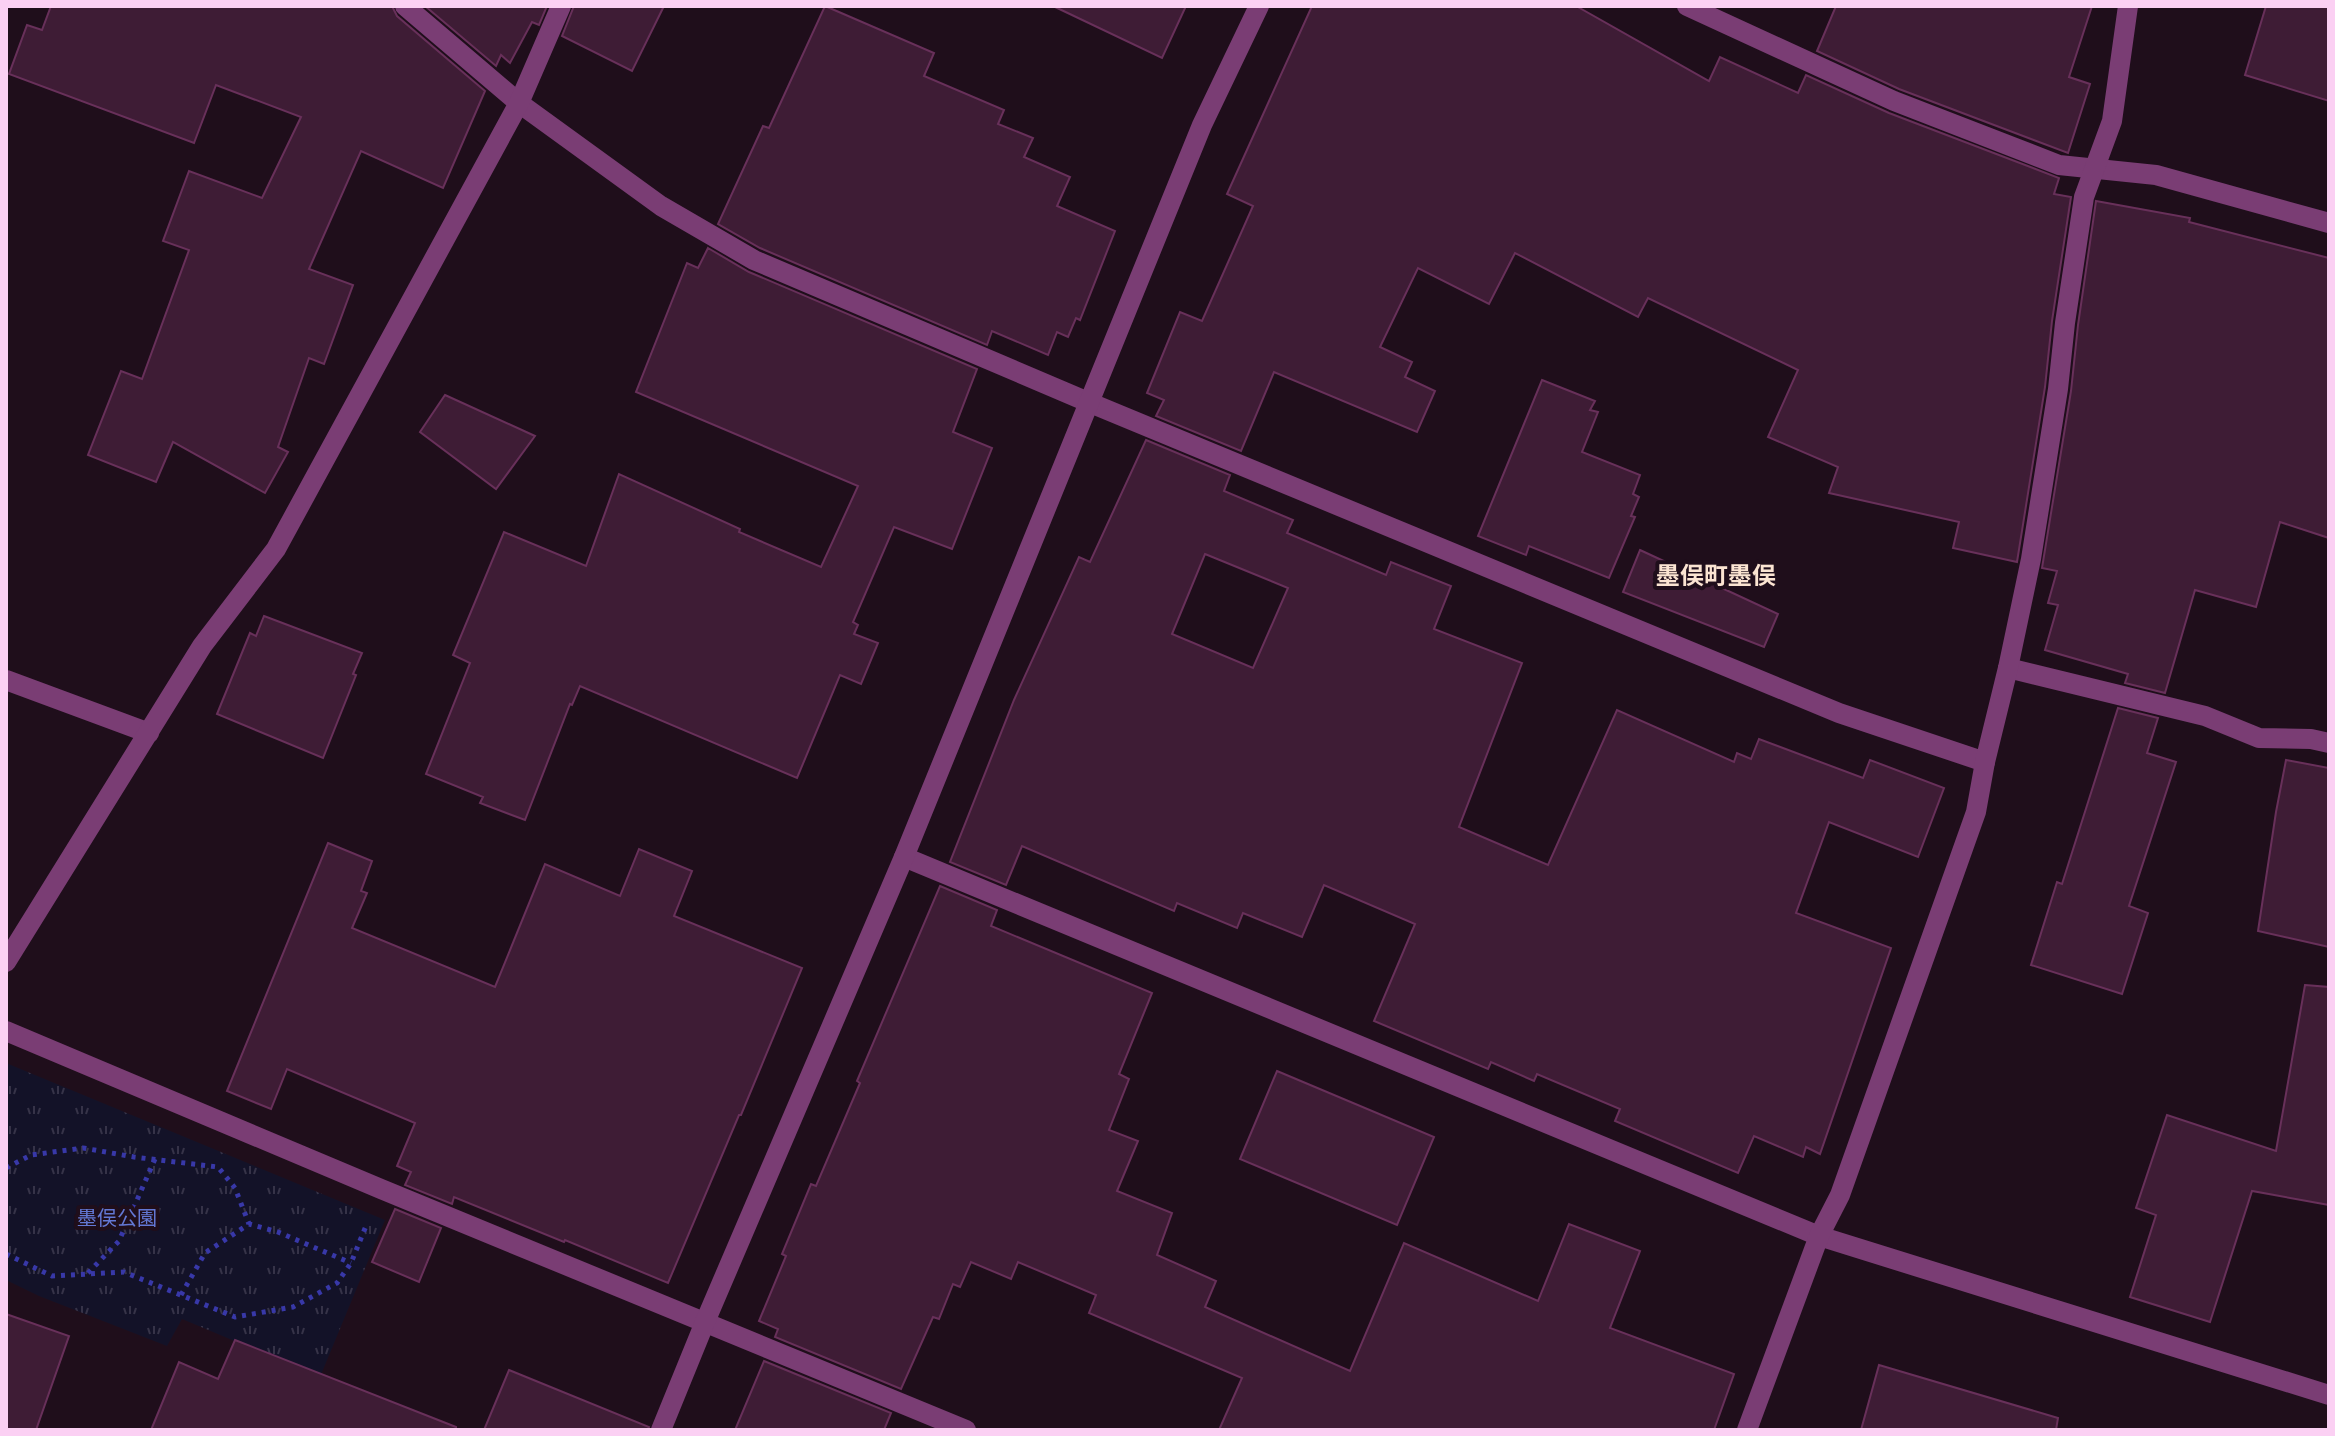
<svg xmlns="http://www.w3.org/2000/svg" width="2335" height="1436" viewBox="0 0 2335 1436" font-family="'Fira Sans Condensed','Noto Sans JP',sans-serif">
<defs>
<pattern id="park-tufts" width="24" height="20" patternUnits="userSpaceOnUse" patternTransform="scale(2)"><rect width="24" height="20" fill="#131228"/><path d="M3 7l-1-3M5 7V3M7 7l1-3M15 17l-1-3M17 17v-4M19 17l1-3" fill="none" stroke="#363348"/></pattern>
</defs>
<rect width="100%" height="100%" fill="#1f0e1b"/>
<!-- park -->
<path fill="url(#park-tufts)" d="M6 1063 385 1220 320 1377 182 1319 167 1346 39 1296 6 1280Z"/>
<!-- building -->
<g fill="#3e1c35" stroke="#68305a" stroke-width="2" fill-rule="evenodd">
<path d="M51 6H392L397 16 485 91 443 188 361 151 309 269 353 285 324 364 309 358 278 447 288 452 265 493 173 442 156 482 88 455 121 371 142 379 189 250 163 241 189 171 262 198 301 117 216 85 194 143 9 74 27 25 42 30Z"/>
<path d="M425 6H547L539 25 532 22 510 63 501 55 496 66Z"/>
<path d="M574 6H664L632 71 562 36Z"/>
<path d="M825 6 934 53 924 76 1004 110 998 124 1033 138 1024 157 1070 177 1057 206 1115 231 1080 320 1076 318 1068 337 1057 332 1048 355 992 331 987 345 760 248 718 224 763 126 769 128Z"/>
<path d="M1053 6H1186L1162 58Z"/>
<path d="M1312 6H1576L1709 81 1720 57 1798 93 1806 75 1889 113 2059 178 2054 194 2071 197 2052 321 2045 387 2017 562 1953 548 1959 522 1829 493 1838 467 1768 437 1798 370 1648 298 1638 317 1515 253 1489 304 1418 268 1380 347 1412 362 1405 377 1435 391 1417 432 1274 372 1241 451 1156 416 1164 400 1147 393 1180 312 1202 321 1253 206 1227 194Z"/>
<path d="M1836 6H2092L2069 77 2090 84 2068 153 1899 89 1817 51Z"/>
<path d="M2266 6H2329V101L2245 75Z"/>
<path d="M2096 201 2190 218 2189 222 2329 258V538L2280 522 2256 607 2195 590 2165 693 2125 683 2128 674 2045 650 2058 605 2048 603 2057 571 2042 568 2071 391 2078 325Z"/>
<path d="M708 248 749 272 977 369 953 432 992 448 952 549 894 527 853 622 858 625 854 634 878 643 861 684 840 675 797 778 580 686 572 705 570 704 525 820 480 803 483 797 426 774 470 663 453 655 504 532 586 566 619 474 740 529 739 532 821 567 858 486 636 392 687 263 698 268Z"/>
<path d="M1542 380 1595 401 1590 410 1598 412 1582 452 1640 475 1633 494 1639 497 1631 516 1635 517 1609 578 1529 546 1526 555 1478 536Z"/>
<path d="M445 395 535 436 496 489 420 432Z"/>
<path d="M1146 440 1230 475 1224 491 1293 520 1287 533 1386 575 1391 562 1451 586 1434 629 1522 663 1459 827 1548 865 1617 710 1734 762 1737 753 1751 759 1759 739 1863 778 1870 760 1944 788 1918 857 1829 822 1796 913 1891 948 1820 1154 1806 1147 1803 1157 1754 1136 1738 1173 1615 1121 1620 1109 1537 1074 1534 1081 1491 1062 1488 1069 1374 1021 1415 924 1324 885 1302 937 1243 913 1237 928 1177 903 1174 911 1022 846 1006 885 950 862 1014 700 1079 557 1090 562ZM1205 554 1288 588 1253 668 1172 634Z"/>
<path d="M1640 550 1778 614 1764 647 1623 592Z"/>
<path d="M264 616 362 653 353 674 356 675 323 758 217 714 250 633 256 636Z"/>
<path d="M2118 708 2158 718 2147 753 2176 762 2129 906 2148 913 2122 994 2031 965 2057 882 2062 884Z"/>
<path d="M2286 760 2329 768V947L2258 931 2276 812Z"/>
<path d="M328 843 372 861 361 891 367 893 352 928 495 987 545 864 620 896 639 849 692 871 674 916 802 968 741 1115H739L668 1283 565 1240 564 1242 454 1197 452 1204 405 1185 411 1172 397 1166 415 1123 287 1069 271 1109 227 1091Z"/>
<path d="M940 886 997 910 991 926 1152 993 1119 1074 1129 1079 1109 1130 1138 1141 1117 1191 1172 1213 1157 1255 1216 1281 1205 1307 1350 1371 1404 1243 1538 1301 1569 1224 1640 1251 1610 1328 1734 1374 1714 1430H1219L1242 1378 1089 1313 1096 1295 1018 1262 1011 1279 971 1262 960 1287 953 1284 939 1319 933 1317 901 1389 775 1337 778 1329 759 1321 786 1256 782 1254 811 1184 816 1186 860 1083 857 1081Z"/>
<path d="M2305 985 2329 987V1205L2252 1191 2210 1322 2130 1297 2156 1215 2136 1208 2167 1115 2276 1151Z"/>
<path d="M1277 1071 1434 1137 1397 1225 1240 1159Z"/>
<path d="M395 1209 441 1228 419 1282 372 1262Z"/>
<path d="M6 1314 69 1336 36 1430H6Z"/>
<path d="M235 1340 456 1427V1430H151L179 1362 218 1379Z"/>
<path d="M764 1361 891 1413 884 1430H735Z"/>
<path d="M1879 1365 2058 1418 2056 1430H1861Z"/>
<path d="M509 1370 649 1427 648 1430H484Z"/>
</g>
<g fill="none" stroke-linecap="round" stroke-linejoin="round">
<!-- path -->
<g stroke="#3838a8" stroke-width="5" stroke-dasharray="4 6" stroke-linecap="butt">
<path d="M6 1168 31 1155 83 1148 134 1157 218 1167 235 1188 249 1224"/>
<path d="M6 1254 52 1276 124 1272 235 1317 293 1307 337 1283 351 1263 366 1226"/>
<path d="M88 1273 119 1241 155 1159"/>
<path d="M181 1295 205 1253 249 1224 278 1232 351 1263"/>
</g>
<!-- minor -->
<g stroke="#7a3d74" stroke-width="20">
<path d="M405 6 519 103 661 206 754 260 1088 402 1839 713 1985 762"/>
<path d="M1687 6 1894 101 2059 165 2156 175 2329 223"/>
<path d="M2008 668 2205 716 2259 738 2311 739 2329 743"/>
<path d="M6 680 149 733"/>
<path d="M904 857 1819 1236 2329 1395"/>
<path d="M6 962 202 646 276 549 519 103 561 6"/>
<path d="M6 1031 381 1189 966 1430"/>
<path d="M661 1430 705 1322 904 857 1202 125 1259 6"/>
<path d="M1747 1430 1819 1236 1840 1195 1976 812 1985 762 2008 668 2031 559 2058 389 2065 323 2084 197 2112 121 2128 6"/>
</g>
</g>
<g text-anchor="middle" stroke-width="8" stroke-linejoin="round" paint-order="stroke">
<!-- park labels -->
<g font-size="20" fill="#6378d4" stroke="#1f0e1b">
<text x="117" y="1225">墨俣公園</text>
</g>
<!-- quarter labels -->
<g font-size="24" font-weight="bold" fill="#fbe4d2" stroke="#1f0e1b">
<text x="1716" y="584">墨俣町墨俣</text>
</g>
</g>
<!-- border -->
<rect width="2335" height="1436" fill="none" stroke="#fbd0f3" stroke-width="16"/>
</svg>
